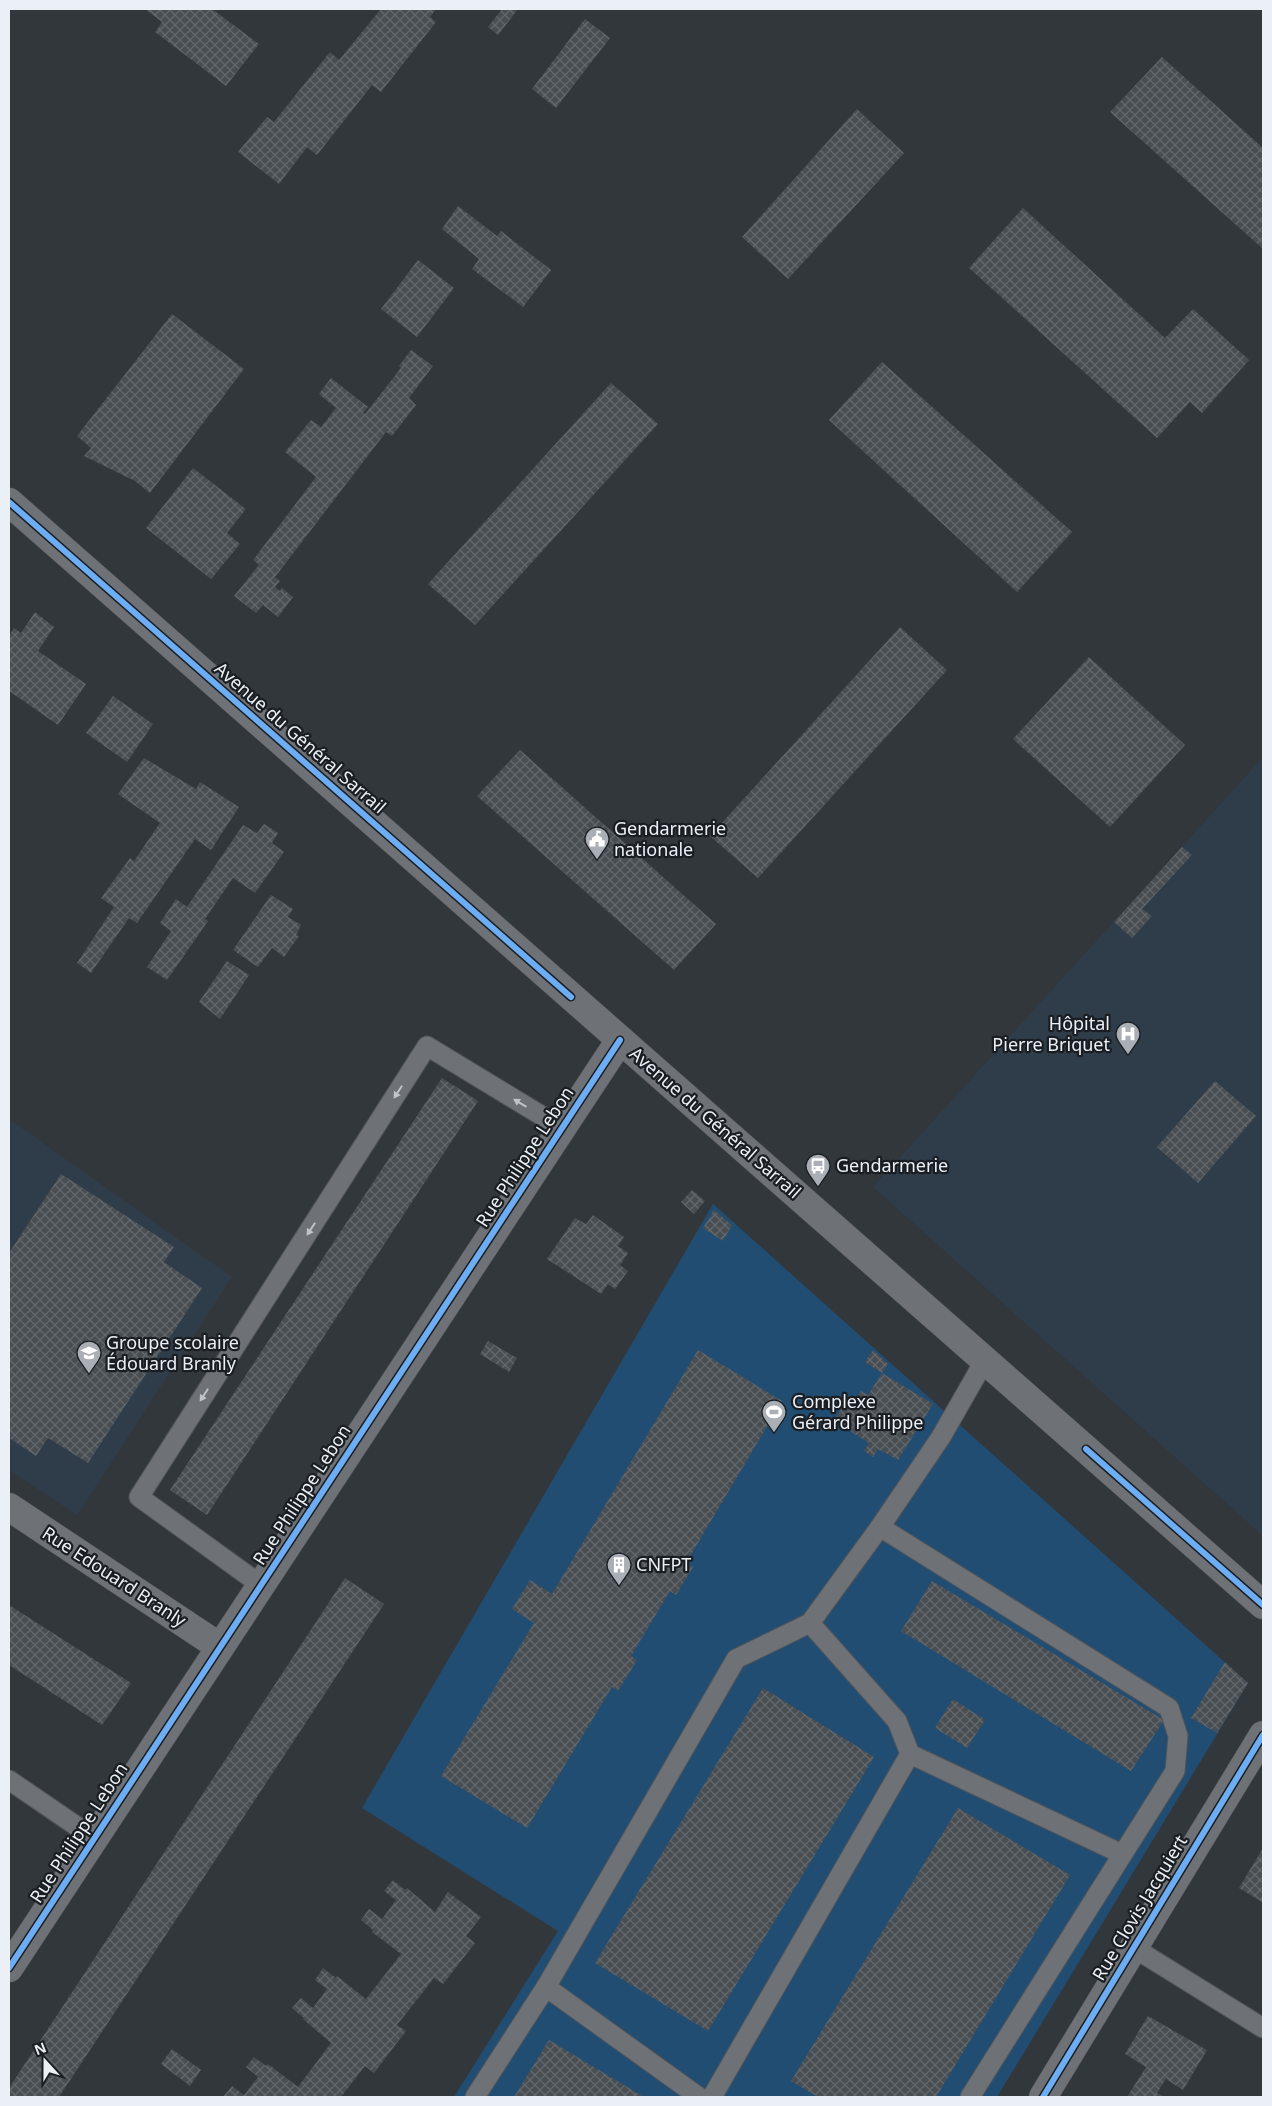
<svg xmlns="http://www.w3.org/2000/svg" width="1272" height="2106" viewBox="0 0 1272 2106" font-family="'Noto Sans',sans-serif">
<defs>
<pattern id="building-cross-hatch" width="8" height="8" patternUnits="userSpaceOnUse" patternTransform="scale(1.25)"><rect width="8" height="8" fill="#494e52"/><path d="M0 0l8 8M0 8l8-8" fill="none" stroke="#63686c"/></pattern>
</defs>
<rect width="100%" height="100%" fill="#32373c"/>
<!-- built -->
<g fill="#2f3c49">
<path d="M1263 757V1536L873 1187Z"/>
<path d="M9 1119 232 1277 77 1515 9 1470Z"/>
</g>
<!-- green -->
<path fill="#224d73" d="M713 1204 1248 1683 997 2097H454L558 1931 362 1808Z"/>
<!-- building -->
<g fill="url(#building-cross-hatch)">
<path d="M145 9H212L259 44 226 86 155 32 162 22Z"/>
<path d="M381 9H436L430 17 436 22 381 92 372 85 317 155 307 147 279 184 238 152 267 117 274 122 330 52 339 60Z"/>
<path d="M502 9H518L498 35 488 27Z"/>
<path d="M585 19 610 38 556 108 532 89Z"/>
<path d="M1162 57 1263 148V249L1110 112Z"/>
<path d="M857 109 904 153 788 279 742 237Z"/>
<path d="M458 206 497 236 501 231 551 270 523 307 472 269 479 259 442 229Z"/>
<path d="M1023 208 1165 338 1193 309 1249 360 1202 413 1190 402 1157 438 969 268Z"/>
<path d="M418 260 454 288 417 337 381 309Z"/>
<path d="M172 314 244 369 150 493 135 481 84 456 91 448 77 436Z"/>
<path d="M411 350 433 366 409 398 416 405 392 436 386 432 275 577 280 581 275 587 280 591 282 588 293 597 278 617 263 605 256 613 234 596 259 565 253 560 316 477 285 452 311 420 321 427 336 408 319 394 331 378 368 407 363 413 365 414 401 368 399 366Z"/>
<path d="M882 362 1072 532 1017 592 829 420Z"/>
<path d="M611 383 658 424 475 625 428 584Z"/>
<path d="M193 468 246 509 227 533 240 544 211 579 146 528Z"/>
<path d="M35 612 54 627 38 651 86 684 58 725 9 691V636L14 628 21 633Z"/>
<path d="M900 627 947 670 758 878 710 836Z"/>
<path d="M1089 657 1185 745 1110 827 1013 739Z"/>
<path d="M113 696 153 724 127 762 86 733Z"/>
<path d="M520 750 716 924 674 970 477 796Z"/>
<path d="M144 758 196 789 200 782 239 807 211 850 195 839 137 923 129 918 91 973 77 963 114 907 101 898 130 858 134 861 160 823 118 794Z"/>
<path d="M264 824 278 833 272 843 284 852 255 893 233 878 205 919 208 921 167 980 147 967 171 931 160 923 176 899 187 907 243 825 257 833Z"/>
<path d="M1182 847 1192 855 1142 909 1152 916 1132 938 1114 922Z"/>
<path d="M271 895 293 909 288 917 301 925 296 935 299 936 284 957 272 948 258 967 233 950Z"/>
<path d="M227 961 249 975 220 1019 199 1002Z"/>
<path d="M442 1078 478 1101 207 1515 170 1490Z"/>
<path d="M1215 1081 1256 1116 1198 1183 1157 1147Z"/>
<path d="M61 1174 174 1247 164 1262 202 1288 88 1463 48 1438 36 1456 9 1438V1253Z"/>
<path d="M692 1190 705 1201 694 1214 681 1202Z"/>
<path d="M714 1210 732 1225 723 1241 703 1228Z"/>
<path d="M593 1215 624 1237 618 1246 628 1253 620 1265 628 1271 615 1289 608 1284 601 1294 547 1259 575 1218 586 1224Z"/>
<path d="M488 1341 517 1358 509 1372 480 1354Z"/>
<path d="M698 1350 782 1401 686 1563 693 1567 676 1595 670 1591 631 1656 637 1660 618 1691 612 1687 527 1828 441 1776 534 1623 512 1609 530 1580 552 1594Z"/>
<path d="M873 1350 888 1364 882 1373 865 1362Z"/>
<path d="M882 1373 933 1404 898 1460 878 1449 873 1457 864 1451 869 1443 834 1421 846 1401 852 1405 861 1391 868 1395Z"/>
<path d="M345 1578 384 1604 59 2097H9V2088Z"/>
<path d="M932 1581 1164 1720 1131 1771 901 1631Z"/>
<path d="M9 1605 131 1683 102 1725 9 1665Z"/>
<path d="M1225 1662 1248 1683 1217 1733 1191 1718Z"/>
<path d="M763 1688 874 1757 708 2031 595 1963Z"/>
<path d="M953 1699 985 1720 967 1748 935 1728Z"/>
<path d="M958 1808 1070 1875 936 2097H818L791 2081Z"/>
<path d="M1263 1848V1900L1262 1902 1239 1888Z"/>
<path d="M393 1880 405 1890 407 1888 435 1912 448 1892 481 1917 466 1936 475 1943 443 1984 434 1978 397 2025 406 2031 374 2073 365 2066 341 2097H223L232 2086 244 2095 258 2077 246 2067 254 2057 266 2066 268 2064 298 2087 331 2043 303 2019 304 2018 292 2008 301 1998 313 2008 327 1989 315 1980 323 1968 336 1978 337 1976 366 1999 401 1954 372 1932 373 1930 361 1920 369 1909 382 1919 396 1900 384 1891Z"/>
<path d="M1148 2016 1207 2050 1183 2090 1166 2079 1157 2093 1165 2097H1127L1146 2067 1125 2054Z"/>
<path d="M549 2040 644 2097H514Z"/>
<path d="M172 2049 201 2070 190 2086 161 2064Z"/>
</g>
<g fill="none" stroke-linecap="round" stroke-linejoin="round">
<defs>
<g id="lane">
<path d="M880 1527 1169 1708 1178 1736 1175 1771 970 2097"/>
<path d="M261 1585 139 1497 427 1046 562 1128"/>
<path d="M910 1754 1122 1854"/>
<path d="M9 1780 94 1838"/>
<path d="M1134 1948 1263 2028"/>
<path d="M475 2097 546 1987"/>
<path d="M699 2097 546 1987 736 1659 810 1623 880 1527 941 1437 985 1360"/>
<path d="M712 2097 910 1754 897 1721 810 1623"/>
</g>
<g id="street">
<path d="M9 1507 220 1647"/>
<path d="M9 1968 620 1040"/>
<path d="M1043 2097 1263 1735"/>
</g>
<path id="secondary" d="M9 502 1263 1605"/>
</defs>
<!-- lane casing -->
<use href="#lane" stroke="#515559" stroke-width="21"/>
<!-- street casing -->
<use href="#street" stroke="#515559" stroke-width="29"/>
<!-- secondary casing -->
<use href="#secondary" stroke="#515559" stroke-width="29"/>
<!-- lane -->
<use href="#lane" stroke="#6e7276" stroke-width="19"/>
<!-- street -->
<use href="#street" stroke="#6e7276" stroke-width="28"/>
<!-- secondary -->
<use href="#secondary" stroke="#6e7276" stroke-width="28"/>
<defs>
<g id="cycleway">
<path d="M9 502 571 997"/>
<path d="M1086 1449 1263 1605"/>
<path d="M9 1968 620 1040"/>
<path d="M1043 2097 1263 1735"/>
</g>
</defs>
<!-- cycleway casing -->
<use href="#cycleway" stroke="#1a1e22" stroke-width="9"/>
<!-- cycleway -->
<use href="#cycleway" stroke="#6dadf4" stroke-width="6"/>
</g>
<!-- one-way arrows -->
<defs><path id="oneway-solid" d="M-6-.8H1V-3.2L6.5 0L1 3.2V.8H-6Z" transform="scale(1.25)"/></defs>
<g fill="#bfc4c9">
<use href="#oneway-solid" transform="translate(398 1092) rotate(123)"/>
<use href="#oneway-solid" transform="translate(520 1103) rotate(-149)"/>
<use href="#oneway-solid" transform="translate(311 1229) rotate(123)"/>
<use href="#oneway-solid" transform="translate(204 1395) rotate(123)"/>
</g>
<!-- icons -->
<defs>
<symbol id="civic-pin" viewBox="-11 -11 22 30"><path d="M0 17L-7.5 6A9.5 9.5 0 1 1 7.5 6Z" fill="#aaafb5" stroke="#1a1e22"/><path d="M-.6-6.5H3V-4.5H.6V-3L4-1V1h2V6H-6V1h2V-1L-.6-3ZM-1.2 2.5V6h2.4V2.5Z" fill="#fff"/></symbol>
<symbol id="hospital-pin" viewBox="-11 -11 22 30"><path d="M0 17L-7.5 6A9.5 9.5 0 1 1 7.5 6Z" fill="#aaafb5" stroke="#1a1e22"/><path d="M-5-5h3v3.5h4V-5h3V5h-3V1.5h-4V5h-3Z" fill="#fff"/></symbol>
<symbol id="bus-pin" viewBox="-11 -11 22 30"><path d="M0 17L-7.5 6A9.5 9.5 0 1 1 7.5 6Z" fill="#aaafb5" stroke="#1a1e22"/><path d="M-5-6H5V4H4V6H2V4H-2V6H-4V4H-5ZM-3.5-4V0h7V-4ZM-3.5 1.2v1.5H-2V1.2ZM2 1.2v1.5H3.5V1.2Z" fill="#fff"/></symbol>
<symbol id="school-pin" viewBox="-11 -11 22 30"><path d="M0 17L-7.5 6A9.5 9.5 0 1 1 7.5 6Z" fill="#aaafb5" stroke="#1a1e22"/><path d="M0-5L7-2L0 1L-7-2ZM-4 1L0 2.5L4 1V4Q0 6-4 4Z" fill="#fff"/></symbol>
<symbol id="stadium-pin" viewBox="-11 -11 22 30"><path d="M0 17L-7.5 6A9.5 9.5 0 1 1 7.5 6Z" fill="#aaafb5" stroke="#1a1e22"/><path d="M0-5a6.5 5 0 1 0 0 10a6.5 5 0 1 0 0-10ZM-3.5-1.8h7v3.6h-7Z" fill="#fff"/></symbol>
<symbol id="building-pin" viewBox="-11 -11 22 30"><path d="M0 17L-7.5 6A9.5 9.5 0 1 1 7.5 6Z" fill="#aaafb5" stroke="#1a1e22"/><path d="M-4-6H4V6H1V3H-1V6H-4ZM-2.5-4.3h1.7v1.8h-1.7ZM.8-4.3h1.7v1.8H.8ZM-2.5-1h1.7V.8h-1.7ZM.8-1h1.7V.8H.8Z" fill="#fff"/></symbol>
</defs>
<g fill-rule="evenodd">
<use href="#civic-pin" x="583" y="825" width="28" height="38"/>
<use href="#hospital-pin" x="1114" y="1020" width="28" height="38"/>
<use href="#bus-pin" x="804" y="1152" width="28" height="38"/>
<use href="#school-pin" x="75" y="1339" width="28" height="38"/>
<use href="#stadium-pin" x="760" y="1398" width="28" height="38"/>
<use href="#building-pin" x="605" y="1551" width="28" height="38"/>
</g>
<g text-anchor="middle" stroke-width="4.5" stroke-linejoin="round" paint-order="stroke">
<!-- street labels -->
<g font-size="18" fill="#eaf0f6" stroke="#1a1e22">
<text transform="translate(300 738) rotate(41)" y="6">Avenue du Général Sarrail</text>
<text transform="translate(715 1123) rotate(41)" y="6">Avenue du Général Sarrail</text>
<text transform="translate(525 1157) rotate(-57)" y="6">Rue Philippe Lebon</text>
<text transform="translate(302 1495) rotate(-57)" y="6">Rue Philippe Lebon</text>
<text transform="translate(114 1577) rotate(33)" y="6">Rue Edouard Branly</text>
<text transform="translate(79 1833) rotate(-57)" y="6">Rue Philippe Lebon</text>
<text transform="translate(1140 1908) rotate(-59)" y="6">Rue Clovis Jacquiert</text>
</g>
<!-- poi labels -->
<g font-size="18" fill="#eaf0f6" stroke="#1a1e22" text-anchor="start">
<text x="614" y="835">Gendarmerie<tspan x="614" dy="21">nationale</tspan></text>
<text x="1110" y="1030" text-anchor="end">Hôpital<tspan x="1110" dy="21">Pierre Briquet</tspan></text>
<text x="836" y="1172">Gendarmerie</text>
<text x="106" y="1349">Groupe scolaire<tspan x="106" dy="21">Édouard Branly</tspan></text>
<text x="792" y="1408">Complexe<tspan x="792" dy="21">Gérard Philippe</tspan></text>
<text x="636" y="1571">CNFPT</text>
</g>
</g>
<!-- border -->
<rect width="1272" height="2106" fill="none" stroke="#eaf0f6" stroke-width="20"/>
<!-- north arrow -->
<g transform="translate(45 2061) rotate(339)" stroke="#1a1e22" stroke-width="4" paint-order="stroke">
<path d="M0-4L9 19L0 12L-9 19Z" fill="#eaf0f6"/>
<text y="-8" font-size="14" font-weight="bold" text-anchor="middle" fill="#eaf0f6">N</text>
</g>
</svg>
